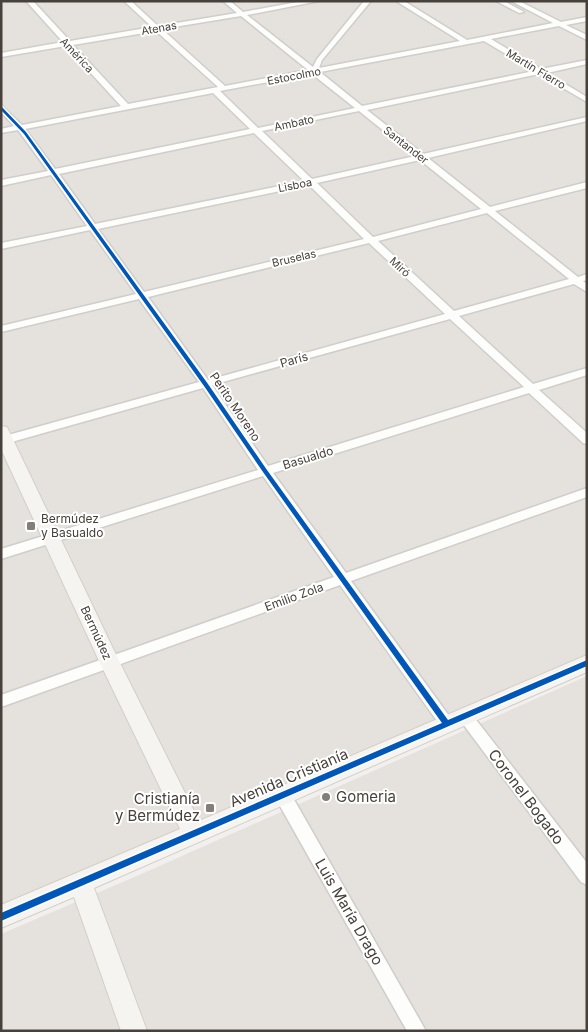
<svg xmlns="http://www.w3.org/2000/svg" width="588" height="1032" viewBox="0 0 588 1032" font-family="Inter,sans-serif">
<rect width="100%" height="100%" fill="#f2f0ee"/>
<!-- residential -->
<g fill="#e5e1dc">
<path d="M1 1H587V656L1 907Z"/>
<path d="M587 676V1031H1V934L146 872Z"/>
</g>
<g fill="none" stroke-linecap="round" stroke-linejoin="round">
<defs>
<g id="street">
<path d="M26 1H33L70 41 152 27 124 1H131L158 26 237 13 223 1H230L243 12 303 1H319L247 15 313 67 317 59 364 1H371L322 60 319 68 460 41 396 1H404L467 40 553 23 511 1H519L561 22 587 17V21L566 25 587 35V40L559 26 491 39 541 69 587 60V64L547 73 587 97V102L539 74 367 110 423 154 587 117V121L428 158 490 207 587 182V188L495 211 578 277 587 274V280L583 281 587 284V292L574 284 459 316 533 384 587 368V375L539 390 587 433V444L583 443 529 393 273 473 346 573 587 488V497L351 581 452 720 454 724 452 728 447 730 442 728 340 585 1 707V695L334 577 263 476 1 559V549L258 470 203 388 1 445V437L199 382 139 299 1 332V326L136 294 90 230 1 249V243L87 226 51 175 1 186V180L48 171 18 130 1 133V129L14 126 1 112V105L22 125 121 106 66 46 1 57V53L63 42ZM241 16 308 70 225 86 162 29ZM156 31 218 87 128 104 73 45ZM484 41 534 71 362 106 320 72ZM312 74 355 108 258 128 220 91ZM213 93 250 129 55 169 25 129ZM359 111 415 156 312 179 262 131ZM254 133 304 181 95 224 59 174ZM420 160 481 209 373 237 317 183ZM309 185 364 239 144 292 98 229ZM487 213 569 279 454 311 378 241ZM369 243 445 314 208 380 148 297ZM450 319 524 387 268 466 212 385Z"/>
<path d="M496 1H504L524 12 519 13Z"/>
<path d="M465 710 470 712 587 863V885L581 882 460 720 458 716 460 712Z"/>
<path d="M282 787 288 789 426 1031H407L276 799 274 794 276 789Z"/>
</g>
<path id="secondary" d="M1 426 7 427 9 431 120 663 199 821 587 655V672L94 888 147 1031H121L74 897 1 928V905L180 829 100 663 1 449Z"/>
</defs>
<!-- street casing -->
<use href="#street" stroke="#d0cecb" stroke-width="3"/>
<!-- secondary casing -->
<use href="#secondary" stroke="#d3cec8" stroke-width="2"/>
<!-- street -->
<use href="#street" fill="#fdfdfc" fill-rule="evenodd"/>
<!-- secondary -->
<use href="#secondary" fill="#f6f4f1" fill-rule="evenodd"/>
<defs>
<path id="cycleway" d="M1 106 26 132 208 384 267 470 448 720 587 660V666L1 921V913L442 723 263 472 204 386 24 134 1 110Z"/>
</defs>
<!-- cycleway casing -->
<use href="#cycleway" stroke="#fff" stroke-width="3"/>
<!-- cycleway -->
<use href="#cycleway" fill="#0057b8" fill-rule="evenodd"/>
</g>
<!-- markers -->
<g fill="#847e79" stroke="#fff" stroke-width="2">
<rect x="26" y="521" width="10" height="10" rx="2.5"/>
<circle cx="326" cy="797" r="5"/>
<rect x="205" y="803" width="10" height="10" rx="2.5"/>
</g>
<g text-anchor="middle" stroke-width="4" stroke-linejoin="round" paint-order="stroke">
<!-- far-street labels -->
<g font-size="11" fill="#48403a" stroke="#fff">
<text transform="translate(159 28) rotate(-10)" y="4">Atenas</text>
<text transform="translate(77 55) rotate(47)" y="4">América</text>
<text transform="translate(536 69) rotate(31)" y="4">Martín Fierro</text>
<text transform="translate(294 76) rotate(-11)" y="4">Estocolmo</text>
<text transform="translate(294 123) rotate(-12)" y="4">Ambato</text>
<text transform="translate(406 145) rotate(38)" y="4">Santander</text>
<text transform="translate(295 185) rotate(-11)" y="4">Lisboa</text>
<text transform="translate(294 258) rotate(-13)" y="4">Bruselas</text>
<text transform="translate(400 267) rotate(43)" y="4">Miró</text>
</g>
<!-- street labels -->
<g font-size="12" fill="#48403a" stroke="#fff">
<text transform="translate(294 360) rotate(-16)" y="4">París</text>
<text transform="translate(235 407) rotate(56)" y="4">Perito Moreno</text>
<text transform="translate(308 458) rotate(-17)" y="4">Basualdo</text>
<text transform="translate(294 597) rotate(-20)" y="4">Emilio Zola</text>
<text transform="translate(96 633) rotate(65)" y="4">Bermúdez</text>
</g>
<!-- poi labels -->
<g font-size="12" fill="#48403a" stroke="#fff" text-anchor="start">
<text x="41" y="523">Bermúdez<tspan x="41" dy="14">y Basualdo</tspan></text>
</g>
<!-- near-street labels -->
<g font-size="15" fill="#48403a" stroke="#fff">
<text transform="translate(289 778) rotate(-23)" y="5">Avenida Cristianía</text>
<text transform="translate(526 797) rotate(53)" y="5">Coronel Bogado</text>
<text transform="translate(349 912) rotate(60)" y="5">Luis María Drago</text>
</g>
<!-- near-poi labels -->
<g font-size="15" fill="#48403a" stroke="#fff" text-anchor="start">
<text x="336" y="802">Gomeria</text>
<text x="200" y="804" text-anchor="end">Cristianía<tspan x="200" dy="17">y Bermúdez</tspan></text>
</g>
</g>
<!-- border -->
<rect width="588" height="1032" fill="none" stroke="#48403a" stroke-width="5"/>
</svg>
